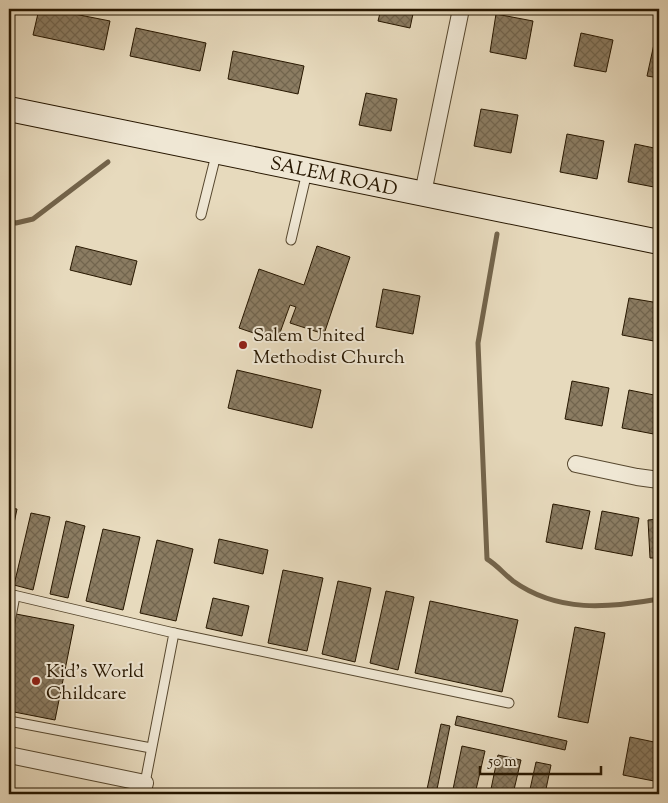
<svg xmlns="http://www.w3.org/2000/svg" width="668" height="803" viewBox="0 0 668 803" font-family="'Sorts Mill Goudy',serif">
<defs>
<pattern id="building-cross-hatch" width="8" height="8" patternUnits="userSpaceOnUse" patternTransform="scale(1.25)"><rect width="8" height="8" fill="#8b7c62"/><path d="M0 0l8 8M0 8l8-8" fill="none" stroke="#72654e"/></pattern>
</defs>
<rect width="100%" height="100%" fill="#e7dabd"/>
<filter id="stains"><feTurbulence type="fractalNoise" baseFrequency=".004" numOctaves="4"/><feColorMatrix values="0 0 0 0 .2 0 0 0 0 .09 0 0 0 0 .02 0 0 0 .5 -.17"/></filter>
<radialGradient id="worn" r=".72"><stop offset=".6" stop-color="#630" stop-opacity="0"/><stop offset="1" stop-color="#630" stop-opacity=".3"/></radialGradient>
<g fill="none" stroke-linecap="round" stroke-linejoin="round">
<!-- stream -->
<g stroke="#73644b" stroke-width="5">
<path d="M9 221 16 223 33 219 108 162"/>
<path d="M497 234 478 343 487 559C497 565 504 574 513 581 558 613 608 608 659 599"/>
</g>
</g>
<!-- building -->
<g fill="url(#building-cross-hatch)" stroke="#271700">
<path d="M39 9H49L110 21 104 50 33 35Z"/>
<path d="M381 9H414L410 28 378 21Z"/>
<path d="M496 14 533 21 526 59 490 52Z"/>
<path d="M136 28 206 43 200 71 130 56Z"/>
<path d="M581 33 613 40 606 72 574 66Z"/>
<path d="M654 44 659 45V78L647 76Z"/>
<path d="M233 51 304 66 298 94 228 79Z"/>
<path d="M366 93 397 99 391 131 359 125Z"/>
<path d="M481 109 518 115 511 153 474 146Z"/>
<path d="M567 134 604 141 597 179 560 172Z"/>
<path d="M635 144 659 149V188L628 182Z"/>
<path d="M76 246 137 261 131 285 70 270Z"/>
<path d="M317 246 350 257 324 334 290 323 296 307 290 305 277 341 239 328 259 269 304 285Z"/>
<path d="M383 289 420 296 413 334 376 327Z"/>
<path d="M629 298 659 303V342L622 335Z"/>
<path d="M237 370 321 390 312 428 228 408Z"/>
<path d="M572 381 609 388 602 426 565 419Z"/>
<path d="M629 390 659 396V435L622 428Z"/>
<path d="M553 504 590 511 582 549 546 542Z"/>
<path d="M9 508 17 509 9 547Z"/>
<path d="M602 511 639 518 632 556 595 549Z"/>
<path d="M31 513 50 517 33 590 14 585Z"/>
<path d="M659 519V558H650L648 520Z"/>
<path d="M66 521 85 526 68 598 50 594Z"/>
<path d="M103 529 140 537 123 610 86 601Z"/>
<path d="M219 539 268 550 263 574 214 563Z"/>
<path d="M157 540 193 549 176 621 140 613Z"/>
<path d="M283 570 323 578 307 651 268 643Z"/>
<path d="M338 581 371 588 355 662 322 654Z"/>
<path d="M386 591 414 597 398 670 370 663Z"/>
<path d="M213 598 249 606 242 636 206 628Z"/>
<path d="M430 601 518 620 502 692 415 673Z"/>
<path d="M16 614 74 625 55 720 9 711V651Z"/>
<path d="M575 627 605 633 588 723 558 717Z"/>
<path d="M457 716 567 741 565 750 455 725Z"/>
<path d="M441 724 450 726 436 794H426Z"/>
<path d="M630 737 659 743V782L623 775Z"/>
<path d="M462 746 485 751 475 794H452Z"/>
<path d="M498 755 521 760 513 794H490Z"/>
<path d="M536 762 551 765 545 794H529Z"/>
</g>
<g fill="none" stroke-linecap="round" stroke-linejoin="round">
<defs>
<g id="service">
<path d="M201 215 217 151"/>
<path d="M291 240 307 172"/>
<path d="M9 594 174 633 145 783"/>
<path d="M9 627 15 596"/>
<path d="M174 633 509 703"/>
<path d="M9 721 151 748"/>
</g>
<g id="minor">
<path d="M423 193 461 9"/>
<path d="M576 464 637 477 659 480"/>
<path d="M9 755 145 783 142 794"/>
</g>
<path id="secondary" d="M9 109 659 242"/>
</defs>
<!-- service casing -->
<use href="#service" stroke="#57482f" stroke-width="11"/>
<!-- minor casing -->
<use href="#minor" stroke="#57482f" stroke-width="18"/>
<!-- secondary casing -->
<use href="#secondary" stroke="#271700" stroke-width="26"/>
<!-- service -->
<use href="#service" stroke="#efe7d4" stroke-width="9"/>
<!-- minor -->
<use href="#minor" stroke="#efe7d4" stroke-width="16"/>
<!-- secondary -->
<use href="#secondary" stroke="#efe7d4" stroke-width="24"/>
</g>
<!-- markers -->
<g fill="#8f2418" stroke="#efe7d4" stroke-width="2">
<circle cx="243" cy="345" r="5"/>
<circle cx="36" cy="681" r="5"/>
</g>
<g text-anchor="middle" stroke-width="4" stroke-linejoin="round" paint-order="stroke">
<!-- street labels -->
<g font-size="19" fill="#271700" stroke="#efe7d4">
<text transform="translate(334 175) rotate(12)" y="7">SALEM ROAD</text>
</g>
<!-- poi labels -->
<g font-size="19" fill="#271700" stroke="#efe7d4" text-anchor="start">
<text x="253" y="341">Salem United<tspan x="253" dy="22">Methodist Church</tspan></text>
<text x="46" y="677">Kid's World<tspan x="46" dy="22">Childcare</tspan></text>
</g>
</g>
<!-- margin -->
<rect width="668" height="803" fill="none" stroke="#e7dabd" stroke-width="30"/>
<rect x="10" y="10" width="648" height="783" fill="none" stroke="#271700" stroke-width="2.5"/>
<rect x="15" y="15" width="638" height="773" fill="none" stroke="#271700"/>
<!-- scale -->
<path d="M480 766v8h121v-8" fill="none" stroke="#271700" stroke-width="2.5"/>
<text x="488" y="766" font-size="15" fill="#271700" stroke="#efe7d4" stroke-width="4" paint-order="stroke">50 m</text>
<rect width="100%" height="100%" filter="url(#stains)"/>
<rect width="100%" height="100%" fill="url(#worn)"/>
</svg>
